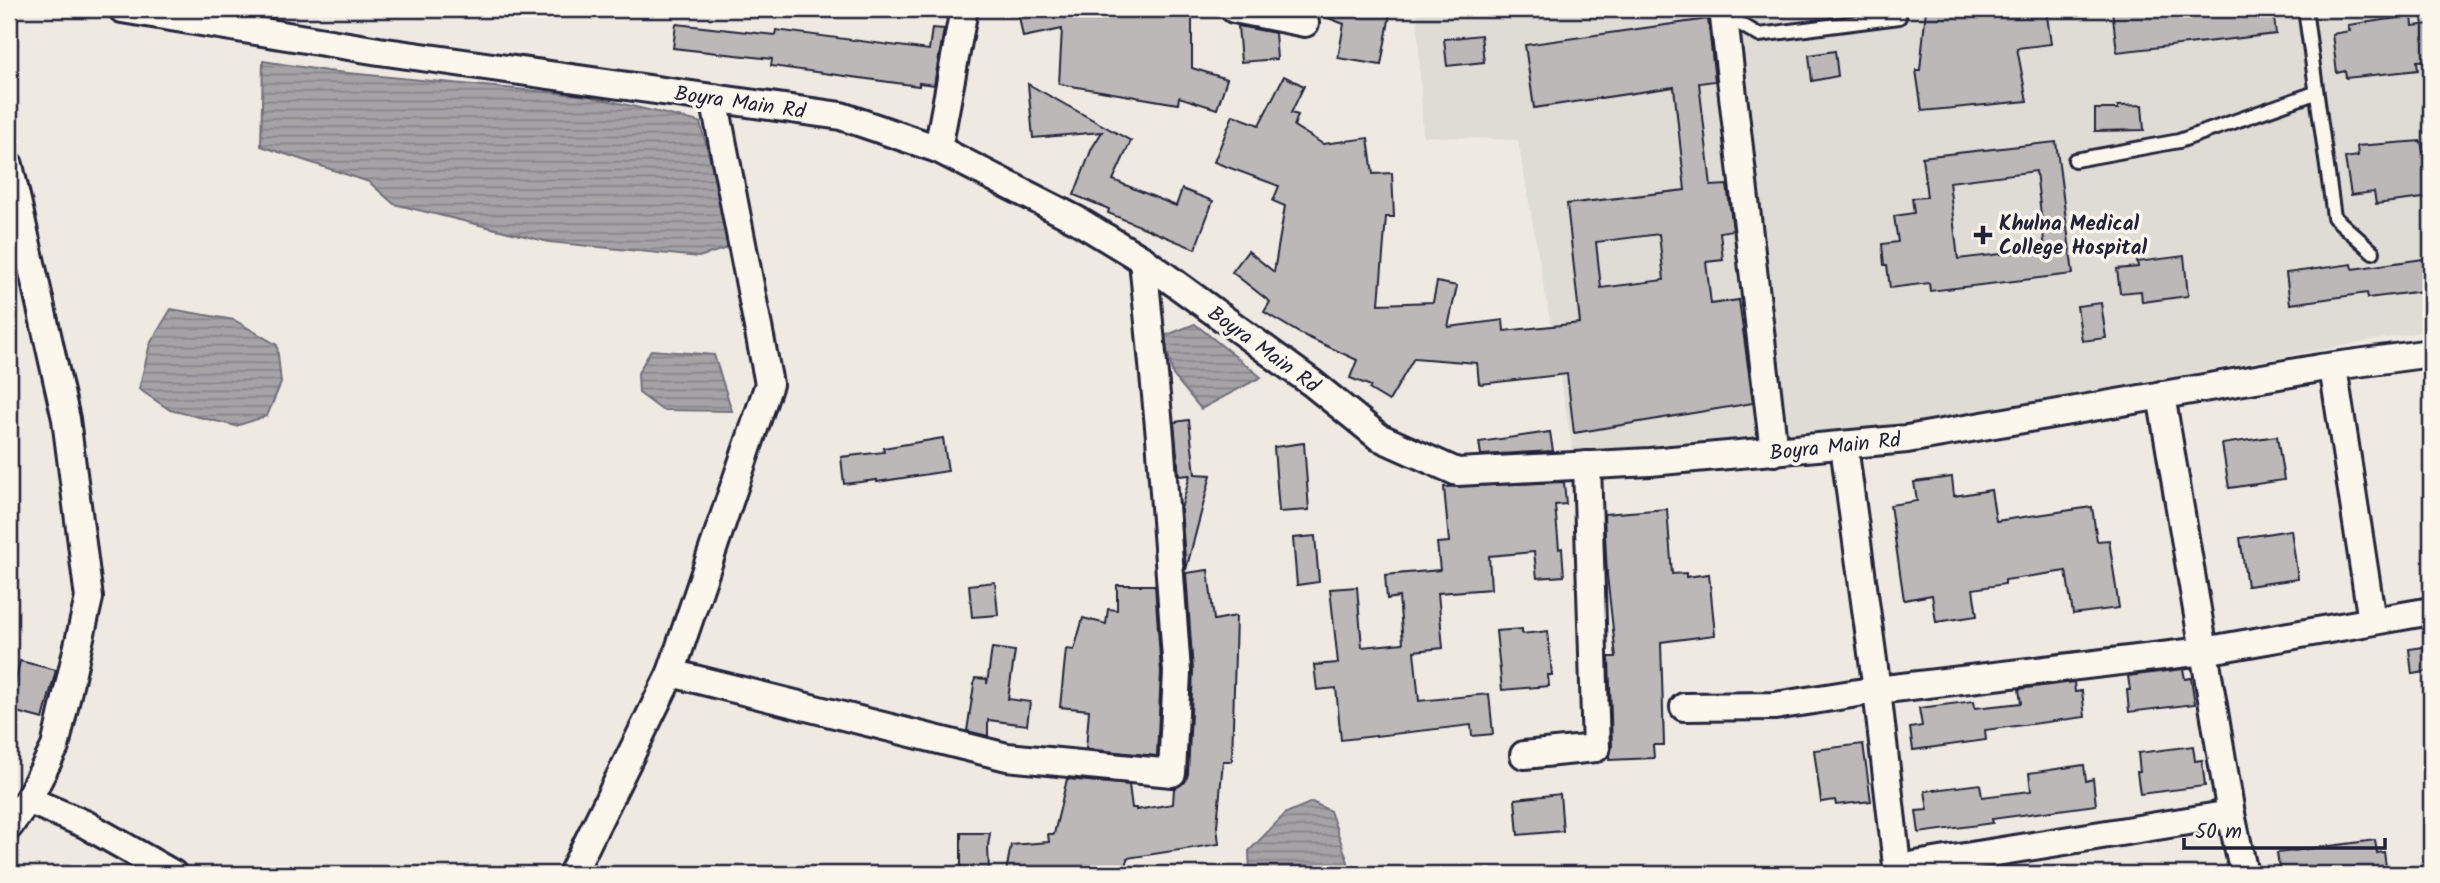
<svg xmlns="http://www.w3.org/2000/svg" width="2440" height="883" viewBox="0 0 2440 883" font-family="Kalam,sans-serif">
<defs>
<pattern id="water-rules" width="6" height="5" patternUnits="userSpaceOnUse" patternTransform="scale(1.75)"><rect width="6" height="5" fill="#a6a3a7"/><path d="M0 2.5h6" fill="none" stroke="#878489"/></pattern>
</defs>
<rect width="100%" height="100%" fill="#eeeae2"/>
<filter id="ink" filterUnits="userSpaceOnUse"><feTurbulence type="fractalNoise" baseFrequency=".0143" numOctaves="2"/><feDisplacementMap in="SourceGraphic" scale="14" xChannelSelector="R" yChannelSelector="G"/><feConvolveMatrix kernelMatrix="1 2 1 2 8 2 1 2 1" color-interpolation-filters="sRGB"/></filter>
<g filter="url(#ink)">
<!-- built -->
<path fill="#dfdbd5" d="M1417 9H2431V330L1923 421 1574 456 1518 140 1423 136Z"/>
<!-- water -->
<g fill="url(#water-rules)" stroke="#716f7c" stroke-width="2">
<path d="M263 61 327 71 589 96 700 122 733 246 699 257 549 242 394 204 369 182 261 146Z"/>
<path d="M171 309 234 320 277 345 281 383 267 416 236 426 170 410 139 389 150 344Z"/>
<path d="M1195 324 1261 377 1201 409 1173 375 1164 336Z"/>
<path d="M651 350 714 355 732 411 662 410 639 393 638 373Z"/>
<path d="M1312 802 1330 811 1348 862 1349 874H1250L1249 851 1286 813Z"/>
</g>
<!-- building -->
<g fill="#bcb8b8" stroke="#22223b" stroke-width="2" fill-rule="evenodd">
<path d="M1028 9 1192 11V68L1227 79 1217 109 1179 97 1178 104 1059 84 1062 29 1023 37 1018 11Z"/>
<path d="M1311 9H1391L1381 65 1338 58 1344 24 1318 14Z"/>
<path d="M1926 9H2046L2051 44 2017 48 2027 101 1922 111 1916 70H1920Z"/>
<path d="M2112 9H2273L2276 34 2117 52Z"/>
<path d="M2412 16 2413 26 2430 24 2431 60 2417 61 2418 70 2346 78 2345 71 2337 73 2332 34 2350 31 2348 25Z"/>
<path d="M1708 19 1715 81 1699 83 1711 186 1727 185 1733 230 1720 232 1723 260 1706 262 1711 304 1739 300 1753 403 1574 433 1567 374 1481 384 1479 383 1477 363 1414 358 1389 401 1369 389 1371 386 1350 378 1357 360 1301 334 1264 312 1270 302 1232 272 1248 251 1274 272 1285 206 1273 201 1279 186 1214 162 1233 115 1259 125 1284 76 1304 86 1291 113 1298 115 1294 126 1323 144 1368 138 1373 174 1392 173 1394 217H1386L1379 304 1433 302 1437 282 1457 286 1448 327 1503 320 1504 331 1580 323 1567 204 1685 190 1674 87 1534 108 1525 45ZM1659 234 1664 280 1601 288 1596 242Z"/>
<path d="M676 24 775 35 776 30 929 50 932 28 944 29 934 85 919 83V86L771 66 772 59 673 48Z"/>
<path d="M1238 26 1275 33 1277 59 1241 62Z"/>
<path d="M1481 35 1484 62 1447 66 1444 39Z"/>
<path d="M1835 51 1838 76 1812 81 1809 55Z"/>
<path d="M1028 84 1131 141 1113 180 1176 206 1182 189 1213 201 1195 249 1108 213 1109 209 1074 195 1092 148 1102 132 1033 138Z"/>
<path d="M2142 105 2144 130 2095 131V109H2118V106Z"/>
<path d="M2421 141 2423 152 2431 151V197L2376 204 2374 192 2351 195 2345 158 2358 156 2357 146Z"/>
<path d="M2056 142 2073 274 1930 291 1929 283 1890 288 1887 265H1884L1882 244 1898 242 1894 216 1914 213 1912 198 1927 197 1922 157ZM2036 171 2045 249 1958 259 1949 182Z"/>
<path d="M2184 256 2188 296 2142 302 2141 291 2120 293 2117 269 2138 267 2137 262Z"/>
<path d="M2431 258V290L2368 298 2367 293 2290 304 2286 273 2352 264 2353 269Z"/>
<path d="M2101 303 2106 338 2082 341 2077 306Z"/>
<path d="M1189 420 1195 474 1211 475 1186 570 1181 509 1190 475 1179 476 1174 422Z"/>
<path d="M1550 432 1553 451 1481 455 1479 442Z"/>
<path d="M2277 436 2284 480 2229 488 2222 444Z"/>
<path d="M943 438 948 471 877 482V480L844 484 841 457 884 452 883 448Z"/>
<path d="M1304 443 1309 510 1279 512 1274 447Z"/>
<path d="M1952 477 1954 496 1991 490 1996 521 2092 507 2097 541 2109 540 2119 608 2073 614 2066 571 2005 580V584L1973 589 1977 616 1936 622 1932 595 1904 600 1890 505 1917 501 1914 482Z"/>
<path d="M1564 482 1566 504 1555 505 1559 549 1562 548 1564 576 1537 578 1534 552 1489 556 1491 589 1438 593 1443 648 1414 651 1419 701 1489 694 1493 734 1472 736 1471 725 1341 740 1336 688 1317 690 1314 665 1338 663 1330 589 1357 587 1362 647 1403 643 1399 597 1387 599 1385 575 1440 570 1437 543 1449 542 1444 487Z"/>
<path d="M1667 509 1672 574 1686 573V577L1709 574 1715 635 1661 642 1664 745H1653L1654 758 1609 760 1612 747 1609 657H1616L1607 575 1604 514Z"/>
<path d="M2291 530 2298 579 2247 586 2240 538Z"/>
<path d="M1315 536 1319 582 1297 585 1293 538Z"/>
<path d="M1208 570 1214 620 1236 616 1232 761H1223L1217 826 1219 844 1127 858V874H1015V872H1006L1011 845 1049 842 1048 834H1054L1067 779 1129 785 1132 808H1136V810L1173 804 1174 788 1185 782 1188 774 1193 671 1186 573Z"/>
<path d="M995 582 998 615 972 617 969 585Z"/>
<path d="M1117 585H1155L1161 672 1157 756 1086 749 1089 710 1060 707 1066 649 1074 650 1083 618 1106 624 1108 609 1117 610Z"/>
<path d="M1522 629V634L1548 631 1552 675H1548L1549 686 1502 690 1496 631Z"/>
<path d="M2431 646V671L2412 674 2409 649Z"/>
<path d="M992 648 1015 651 1008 699 1030 702 1027 725 988 720V736L967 731 975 678 987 679V684Z"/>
<path d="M20 661 56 670 43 719 9 710Z"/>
<path d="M2183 669 2185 679 2191 678 2195 704 2129 712 2127 690H2130L2128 676Z"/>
<path d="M2074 682 2075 692 2082 691 2085 717 1985 730 1986 740 1913 750 1910 728 1922 726 1919 708 1974 701 1975 708 2021 703 2019 689Z"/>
<path d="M1863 744 1871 801 1836 805 1835 800 1821 802 1814 750Z"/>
<path d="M2193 746 2195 761 2202 760 2205 786 2140 794 2137 772H2140L2138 753Z"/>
<path d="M2084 765 2086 781 2093 779 2096 805 1992 819 1993 823 1919 833 1916 811 1928 810 1925 791 1980 784 1982 797 2031 791 2029 773Z"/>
<path d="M1560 794 1563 831 1518 835 1515 799Z"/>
<path d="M961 833H990L988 846 989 872 961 873Z"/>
<path d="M2375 840 2377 853 2384 852 2387 874H2280L2277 853Z"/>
</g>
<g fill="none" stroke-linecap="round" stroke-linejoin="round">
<defs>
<g id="service">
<path d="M2305 9 2334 217 2373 252"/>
<path d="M1725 15 1759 35 1899 17"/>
<path d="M2075 160 2179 141 2315 93"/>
</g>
<g id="minor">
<path d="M122 9 379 51 841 116 938 149 1077 220 1143 260 1312 383 1379 437 1457 472 1650 462 1907 439 2320 368 2431 353"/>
<path d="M1234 9 1305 23"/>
<path d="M1723 9 1774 452"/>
<path d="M938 149 964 9"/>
<path d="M9 165 66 419 89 598 55 747 28 800 9 826"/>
<path d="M2333 367 2372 621"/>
<path d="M2161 395 2204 651 2431 611"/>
<path d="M1844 446 1877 690 1898 874"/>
<path d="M671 673 769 384 714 98"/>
<path d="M1684 707 1775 706 1877 690 2204 651 2231 814 2244 874"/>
<path d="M1524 755 1596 748 1587 465"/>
<path d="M28 800 85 824 173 874"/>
<path d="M1897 868 2231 814"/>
<path d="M572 874 671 673 1007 757 1172 773 1177 672 1160 437 1143 260"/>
</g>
</defs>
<!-- service casing -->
<use href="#service" stroke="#22223b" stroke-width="18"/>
<!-- minor casing -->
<use href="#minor" stroke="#22223b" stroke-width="32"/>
<!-- service -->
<use href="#service" stroke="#fbf7ec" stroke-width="12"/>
<!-- minor -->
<use href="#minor" stroke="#fbf7ec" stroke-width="26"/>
</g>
</g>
<!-- markers -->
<path fill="#22223b" stroke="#fbf7ec" stroke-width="2.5" d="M1979.5 224.5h7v7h7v7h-7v7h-7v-7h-7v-7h7z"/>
<g text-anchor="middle" stroke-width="7" stroke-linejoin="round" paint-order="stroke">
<!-- street labels -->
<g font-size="21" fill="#22223b" stroke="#fbf7ec">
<text transform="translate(740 102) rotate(8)" y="7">Boyra Main Rd</text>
<text transform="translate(1264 349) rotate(36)" y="7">Boyra Main Rd</text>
<text transform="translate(1835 446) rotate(-6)" y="7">Boyra Main Rd</text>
</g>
<!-- poi labels -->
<g font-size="21" font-weight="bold" fill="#22223b" stroke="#fbf7ec" text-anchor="start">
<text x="1999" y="230">Khulna Medical<tspan x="1999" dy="24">College Hospital</tspan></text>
</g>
</g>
<!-- margin -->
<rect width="2440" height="883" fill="none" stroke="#fbf7ec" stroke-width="35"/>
<rect x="18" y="18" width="2405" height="848" fill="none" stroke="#22223b" stroke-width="2.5" filter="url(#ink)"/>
<!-- scale -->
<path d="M2184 838v10h201v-10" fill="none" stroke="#22223b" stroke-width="3.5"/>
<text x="2195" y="838" font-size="21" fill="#22223b" stroke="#fbf7ec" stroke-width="5" paint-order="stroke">50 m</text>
</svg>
